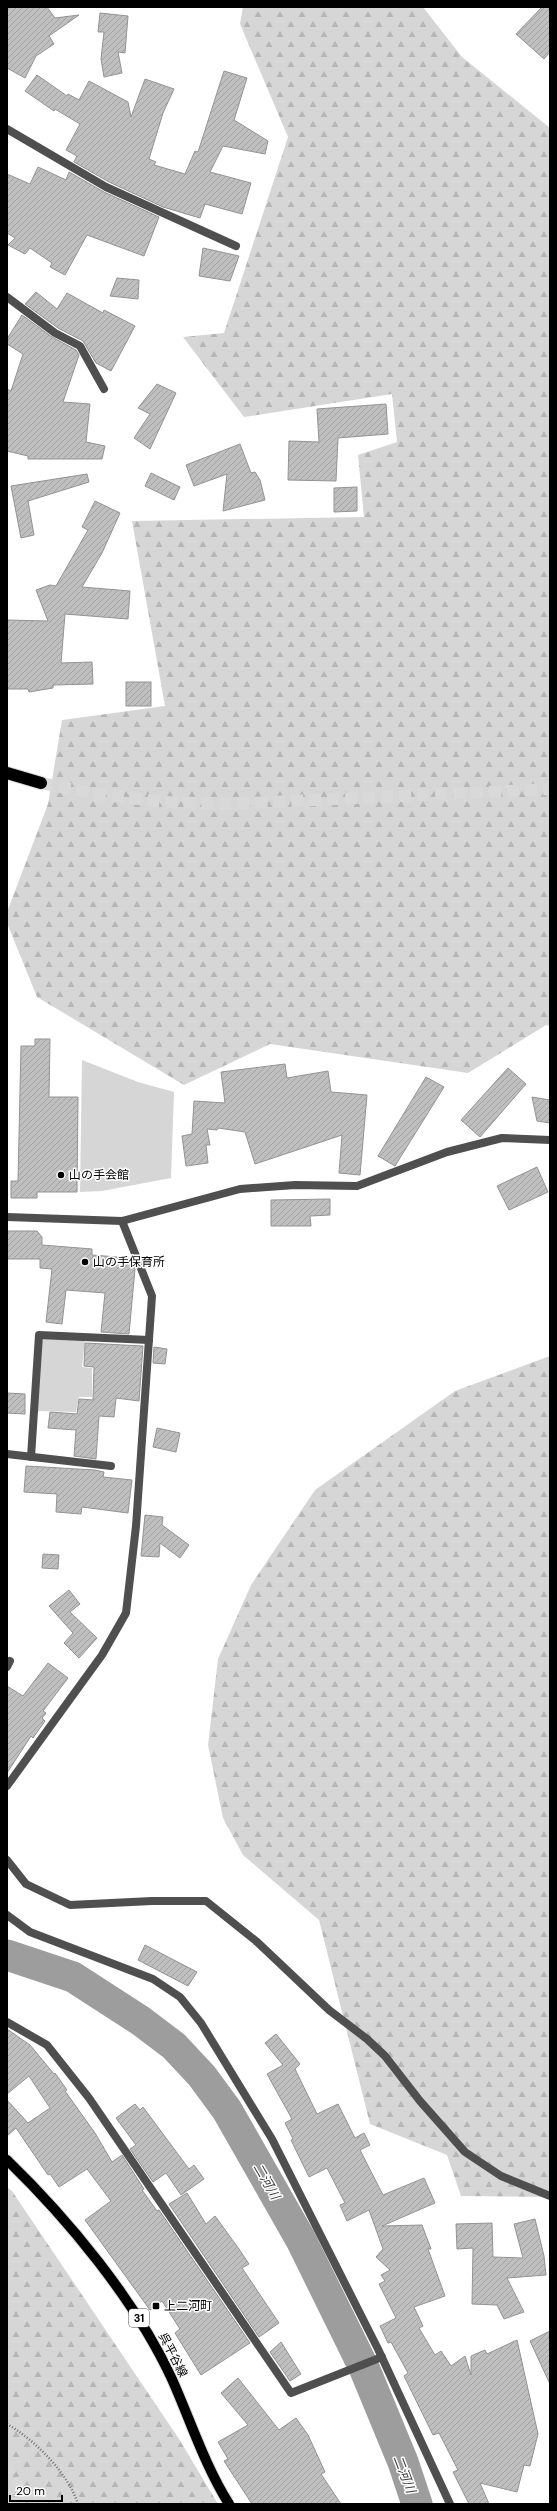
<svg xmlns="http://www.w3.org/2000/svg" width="557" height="2511" viewBox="0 0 557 2511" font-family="'DM Sans','Noto Sans JP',sans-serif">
<defs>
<pattern id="forest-firs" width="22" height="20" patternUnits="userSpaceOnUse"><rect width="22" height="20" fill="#d6d6d6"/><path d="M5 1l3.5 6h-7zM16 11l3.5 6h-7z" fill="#b6b6b6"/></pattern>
<pattern id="building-hatch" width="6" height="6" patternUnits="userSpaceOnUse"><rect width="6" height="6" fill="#bfbfbf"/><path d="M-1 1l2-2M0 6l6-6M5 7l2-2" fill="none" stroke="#a2a2a2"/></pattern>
</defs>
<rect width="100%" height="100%" fill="#fff"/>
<!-- green -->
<g fill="#d6d6d6">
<path d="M82 1060 138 1082 174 1092 171 1178 102 1191 80 1192Z"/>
<path d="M41 1338 85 1339 82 1367 92 1368V1397H79L76 1412 36 1411Z"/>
</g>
<!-- forest -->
<g fill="url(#forest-firs)">
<path d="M243 7H423L462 57 550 128V1026L546 1025 468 1073 270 1044 184 1085 37 997 7 923V912L48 804 62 720 165 706 132 521 364 517 358 455 397 442 392 394 244 417 183 337 224 333 288 137 240 24Z"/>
<path d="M550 1356V2197L461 2196 447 2155 370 2124 319 1920 243 1855 223 1818 208 1745 218 1659 251 1585 315 1490 455 1391Z"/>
<path d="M7 2187 12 2191 179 2439 218 2504H7Z"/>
</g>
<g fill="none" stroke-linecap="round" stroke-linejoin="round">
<!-- river -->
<path stroke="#9d9d9d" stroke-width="31" d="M7 1955 73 1977 141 2021 174 2046 202 2076 227 2110 301 2240 365 2370 403 2462 417 2504"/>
</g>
<!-- building -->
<g fill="url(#building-hatch)" stroke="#939393">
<path d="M7 7H47L55 18 79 15 49 36 54 44 36 56 25 78 7 68Z"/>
<path d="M542 7H550V52L544 59 516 34Z"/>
<path d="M100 13 128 16 125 53 118 52 122 73 104 77 101 59 104 32H98Z"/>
<path d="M224 71 247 78 234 120 268 141 265 154 223 146 210 172 251 183 242 214 205 204 200 218 163 207 109 182 74 162 77 156 66 150 80 124 55 109 54 111 25 91 37 75 67 96 68 94 79 100 89 81 128 102 131 117 145 79 174 89 163 113 149 159 156 162 154 165 185 174 195 151 198 152Z"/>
<path d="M38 167 66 180 69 172 104 192 159 217 144 256 87 235 65 275 50 267 52 263 30 248 25 254 8 245 15 238 7 233V174L30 184Z"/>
<path d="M203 248 239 256 230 281 199 276Z"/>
<path d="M117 278 139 280 138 299 110 296Z"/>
<path d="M36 292 57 309 67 293 103 313 104 310 135 326 111 371 96 363 83 341 58 328 25 304Z"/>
<path d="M22 315 52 337 76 350 79 355 63 402 90 404 86 442 105 446 102 459H28V456L7 451V389L11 391 23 354 7 344V339Z"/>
<path d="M157 384 176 393 150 449 134 438 150 414 138 408Z"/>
<path d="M386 404 388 434 338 438 336 481 288 480 289 441 319 442 317 409Z"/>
<path d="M240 444 251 473 255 472 260 480 265 500 223 511 227 474 194 486 186 465Z"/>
<path d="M151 473 180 487 174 500 145 486Z"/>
<path d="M87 474 89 482 28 501 34 535 21 538 11 486Z"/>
<path d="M357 487V511L334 512V488Z"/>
<path d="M95 501 120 513 102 553 82 587 130 591 128 619 65 614 61 663 92 662 93 684 53 685V688L29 692 28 689H7V620L48 621 36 590 50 585 56 586 88 530 82 527Z"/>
<rect x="126" y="682" width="25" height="24"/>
<path d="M35 1039H50L49 1097H78L77 1192H37V1198H11V1181H18L21 1046H35Z"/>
<path d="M285 1064 287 1078 328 1071 331 1092 367 1095 360 1175 339 1173 342 1135 255 1164 245 1132 218 1128 217 1130 207 1129 210 1145H206L208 1163 186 1166 182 1136 192 1134 194 1101 225 1103 221 1072Z"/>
<path d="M508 1068 526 1084 480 1137 461 1120Z"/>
<path d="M426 1077 444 1087 395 1166 378 1156Z"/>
<path d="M532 1097 550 1100V1123L537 1121Z"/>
<path d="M537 1167 548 1192 509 1210 497 1186Z"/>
<path d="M330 1199V1215L310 1216 311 1226H271V1200Z"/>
<path d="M7 1231H37L42 1237V1245L92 1249V1255L130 1258V1266H134L135 1269 129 1334 101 1332 105 1293 66 1290 62 1324 46 1322 52 1269 40 1268V1259H7Z"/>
<path d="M85 1343 143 1346 139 1401 116 1398 114 1417 99 1416 96 1459 74 1456 76 1430 48 1428 50 1412 77 1414 79 1399 93 1400 94 1367 84 1366Z"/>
<path d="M154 1347 167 1349 165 1364 153 1363Z"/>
<path d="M7 1393 25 1394V1414L7 1413Z"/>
<path d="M157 1428 180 1433 176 1452 153 1447Z"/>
<path d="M26 1466 95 1470 104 1472 103 1477 132 1480 128 1513 82 1507 81 1514 56 1512 57 1494 24 1492Z"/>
<path d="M145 1515 163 1517 162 1525 189 1545 180 1558 160 1543 159 1557 141 1556Z"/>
<path d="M43 1554 59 1555 58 1569 42 1568Z"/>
<path d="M69 1590 80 1604 70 1612 97 1638 79 1658 64 1643 73 1633 49 1606Z"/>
<path d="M48 1663 68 1678 43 1711 46 1713 42 1718 45 1721 33 1738 31 1736 7 1773V1686L23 1696Z"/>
<path d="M145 1945 197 1972 188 1986 138 1960Z"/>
<path d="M7 2029 30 2045 54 2074 55 2073 67 2090 65 2091 95 2133 112 2162 122 2155 144 2189 142 2190 157 2211 159 2210 250 2343 201 2375 175 2333 180 2329 162 2301 150 2310 85 2220 111 2201 87 2169 59 2187 50 2174 48 2175 16 2128 7 2136V2100L28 2123 50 2108 29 2076 7 2094Z"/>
<path d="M276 2034 300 2064 295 2069 317 2114 338 2104 355 2138 364 2133 370 2145 360 2150 383 2195 424 2178 435 2203 382 2226 422 2225 431 2249H428L445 2296 414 2307 423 2326 419 2328 435 2355 441 2351 451 2366 465 2356 471 2375V2356L485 2350 487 2354 517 2340 538 2434 530 2466 524 2465 517 2492 480 2483 489 2504H469L453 2472 458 2470 439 2433 433 2435 404 2376 408 2373 391 2342 388 2343 380 2326 396 2318 379 2284 385 2281 381 2275 390 2270 376 2257 383 2249 369 2210 347 2221 340 2205 345 2203 327 2168 309 2177 291 2140 293 2139 285 2123 292 2119 267 2074 283 2065 265 2043Z"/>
<path d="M135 2104 140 2110 143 2107 189 2169 194 2165 204 2179 181 2195 166 2173 153 2182 130 2149 136 2145 116 2118Z"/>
<path d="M187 2193 206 2224 215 2216 239 2249 249 2264 242 2268 279 2323 259 2337 169 2204Z"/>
<path d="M535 2219 544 2256 546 2275 507 2278 524 2312 504 2319 497 2305 472 2304 473 2248 457 2249 456 2224 492 2223 493 2257 523 2258 514 2224Z"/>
<path d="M550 2331V2384L530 2341Z"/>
<path d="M281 2342 301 2374 290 2381 270 2352Z"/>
<path d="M238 2378 279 2430 296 2418 308 2435 325 2472 321 2474 341 2504H252L224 2461 228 2459 218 2442 248 2425 221 2393Z"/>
</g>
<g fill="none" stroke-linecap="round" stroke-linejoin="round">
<!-- primary-tunnel -->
<path stroke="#d9d9d9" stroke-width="10" stroke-dasharray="10 5" stroke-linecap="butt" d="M7 2466 30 2504"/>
<!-- motorway-tunnel -->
<path stroke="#d9d9d9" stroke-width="12" stroke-dasharray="12 6" stroke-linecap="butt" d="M41 783 96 794 164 802 229 804 550 789"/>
<defs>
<path id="primary" d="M7 2160C68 2219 135 2300 171 2377 190 2419 204 2464 229 2504"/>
<path id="motorway" d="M7 773 41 783"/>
</defs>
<!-- primary casing -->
<use href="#primary" stroke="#dbdbdb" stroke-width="12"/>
<!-- motorway casing -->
<use href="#motorway" stroke="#dbdbdb" stroke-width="14"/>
<!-- path -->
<path stroke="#717171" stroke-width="2.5" stroke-dasharray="1 2" stroke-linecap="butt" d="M7 2424C35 2440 68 2473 78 2504"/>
<!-- service -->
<g stroke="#4f4f4f" stroke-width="8">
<path d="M7 129 106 187 236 246"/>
<path d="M7 1217 122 1221 240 1189 295 1185 357 1186 447 1152 502 1138 550 1140"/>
<path d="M7 1454 111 1466"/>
<path d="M31 1457 39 1335 149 1340"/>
<path d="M7 1667 10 1661"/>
<path d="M7 1786 102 1655 126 1613 136 1526 152 1296 122 1221"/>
<path d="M7 1860 26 1884 70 1905 152 1901H206L256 1941 329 2010 367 2039 385 2056 420 2101 465 2152 501 2176 550 2196"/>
</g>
<!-- minor -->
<g stroke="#4f4f4f" stroke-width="8">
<path d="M7 297 55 333 80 346 104 389"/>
<path d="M7 1915 30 1932 153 1979 180 1997 201 2023 272 2139 378 2349 450 2504"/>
<path d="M7 2022 47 2045 89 2098 291 2393 382 2357"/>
</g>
<!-- primary -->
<use href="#primary" stroke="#000" stroke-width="10"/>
<!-- motorway -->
<use href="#motorway" stroke="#000" stroke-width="12"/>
</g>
<!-- markers -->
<g fill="#000" stroke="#fff" stroke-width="1.5">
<circle cx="61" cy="1175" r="4"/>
<circle cx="85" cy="1262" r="4"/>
<rect x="152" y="2302" width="8" height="8" rx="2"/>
</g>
<g text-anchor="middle" stroke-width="3" stroke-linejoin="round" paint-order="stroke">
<!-- shield labels -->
<rect fill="#fff" stroke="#4c4c4c" stroke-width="1" x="129" y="2309" width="20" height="18" rx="3"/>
<g font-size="11" font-weight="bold" fill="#000">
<text x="139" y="2322">31</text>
</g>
<!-- poi labels -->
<g font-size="12" fill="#000" stroke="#fff" text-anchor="start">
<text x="69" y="1179">山の手会館</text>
<text x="93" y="1266">山の手保育所</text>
<text x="164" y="2310">上二河町</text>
</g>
<!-- street labels -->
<g font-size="12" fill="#000" stroke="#fff">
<text transform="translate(173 2355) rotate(63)" y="4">呉平谷線</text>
</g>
<!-- water labels -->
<g font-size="13" font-style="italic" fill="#3e3e3e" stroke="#fff">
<text transform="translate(267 2181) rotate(60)" y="5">二河川</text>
<text transform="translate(405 2474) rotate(69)" y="5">二河川</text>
</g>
</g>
<!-- border -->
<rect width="557" height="2511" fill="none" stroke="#000000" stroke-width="16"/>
<!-- scale -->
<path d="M10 2495v6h52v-6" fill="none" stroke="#000000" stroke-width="2"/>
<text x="16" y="2495" font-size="12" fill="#000000" stroke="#ffffff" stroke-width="3" paint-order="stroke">20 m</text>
</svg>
